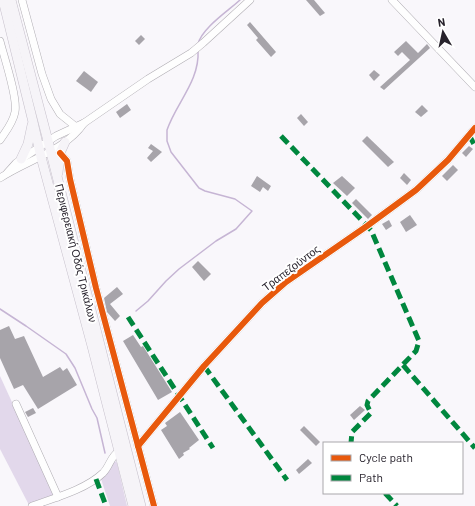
<svg xmlns="http://www.w3.org/2000/svg" width="475" height="506" viewBox="0 0 475 506" font-family="Barlow,sans-serif">
<rect width="100%" height="100%" fill="#f9f7fb"/>
<!-- green -->
<g fill="#e2d8eb">
<path d="M0 376 55 496 29 505 0 449Z"/>
<path d="M115 461 117 463 127 506H110L101 479 112 462Z"/>
</g>
<g fill="none" stroke-linecap="round" stroke-linejoin="round">
<!-- stream -->
<g stroke="#c6b5d4" stroke-width="1.5">
<path d="M198 44C202 28 228 11 240 0"/>
<path d="M0 309 26 326 66 354 75 368 92 409 97 418 105 453"/>
<path d="M136 311 148 301 166 281 179 269 216 241 236 229 252 211 235 199 205 191 199 188 171 152 167 141V130C176 103 200 81 198 50"/>
</g>
</g>
<!-- building -->
<g fill="#a7a4aa">
<path d="M306 0H314L325 13 320 16Z"/>
<path d="M250 22 276 52 271 57 256 40 258 38 247 25Z"/>
<path d="M141 35 145 39 139 45 135 41Z"/>
<path d="M406 41 418 53 427 44 430 48 384 90 380 87 410 60 402 52 398 56 394 52Z"/>
<path d="M374 70 380 75 374 81 369 75Z"/>
<path d="M84 71 98 82 91 92 76 81Z"/>
<path d="M127 104 131 110 120 118 116 112Z"/>
<path d="M422 105 428 111 421 117 415 112Z"/>
<path d="M301 114 308 122 304 126 297 118Z"/>
<path d="M367 136 394 162 388 167 362 141Z"/>
<path d="M151 144 162 152 151 162 147 158 153 151 148 148Z"/>
<path d="M469 146 473 149 466 157 462 153Z"/>
<path d="M453 165 458 170 447 181 442 176Z"/>
<path d="M404 173 411 180 407 185 400 178Z"/>
<path d="M257 176 271 186 268 191 263 187 260 192 251 186Z"/>
<path d="M342 176 355 188 347 196 333 183Z"/>
<path d="M356 199 372 215 368 219 352 203Z"/>
<path d="M410 215 417 225 406 232 400 222Z"/>
<path d="M389 220 392 226 386 230 382 224Z"/>
<path d="M198 261 211 274 204 281 192 267Z"/>
<path d="M117 287 123 294 110 304 120 316 115 321 107 312 104 298Z"/>
<path d="M9 326 15 339 24 336 43 377 60 367 63 371 67 368 77 385 38 409 23 385 14 389 0 358V330Z"/>
<path d="M133 335 141 347 143 346 172 392 158 400 123 341Z"/>
<path d="M360 406 365 410 354 420 350 415Z"/>
<path d="M33 408 36 413 28 417 25 412Z"/>
<path d="M180 412 199 440 189 448 190 449 183 453 184 455 179 459 161 430 167 426 165 423Z"/>
<path d="M304 426 320 442 316 446 300 430Z"/>
<path d="M308 459 312 463 299 474 296 470Z"/>
</g>
<g fill="none" stroke-linecap="round" stroke-linejoin="round">
<defs>
<g id="minor">
<path d="M22 0 42 74 51 99 60 114 75 126"/>
<path d="M392 0 475 87"/>
<path d="M0 41C4 57 18 98 15 112 13 123 6 131 0 140"/>
<path d="M60 153 67 161 70 179 96 288 154 506"/>
<path d="M7 173 16 163 29 154 56 136 84 123 148 79 191 53 203 43 250 0"/>
<path d="M0 178C27 160 65 151 84 123"/>
<path d="M16 404 58 497"/>
<path d="M138 446 204 366 262 303 286 282 367 226 416 190 448 160 475 128"/>
<path d="M32 506C54 498 85 490 103 473 110 466 110 457 119 451"/>
</g>
<g id="major">
<path d="M3 0 33 122 41 157 92 346 133 506"/>
<path d="M11 0 48 141 141 506"/>
<path d="M21 159 28 144 32 125"/>
<path d="M58 173 60 153 65 142"/>
</g>
</defs>
<!-- minor casing -->
<use href="#minor" stroke="#afacb2" stroke-width="8"/>
<!-- major casing -->
<use href="#major" stroke="#c5bfca" stroke-width="10"/>
<!-- minor -->
<use href="#minor" stroke="#fefefe" stroke-width="7"/>
<!-- major -->
<use href="#major" stroke="#f6f4f8" stroke-width="9"/>
<!-- quiet -->
<g stroke="#00873e" stroke-width="5" stroke-dasharray="10 5" stroke-linecap="butt">
<path d="M469 135 475 146"/>
<path d="M281 136 371 230 419 341 416 351 368 401 367 405 371 413 352 432 351 443"/>
<path d="M128 317 213 448"/>
<path d="M403 365 475 448"/>
<path d="M204 366 287 480"/>
<path d="M96 479 106 506"/>
<path d="M385 493 397 506"/>
</g>
<defs>
<g id="cycleway">
<path d="M60 153 67 161 70 179 96 288 154 506"/>
<path d="M138 446 204 366 262 303 286 282 367 226 416 190 448 160 475 128"/>
</g>
</defs>
<!-- cycleway casing -->
<use href="#cycleway" stroke="#fff" stroke-width="8"/>
<!-- cycleway -->
<use href="#cycleway" stroke="#e8590c" stroke-width="6"/>
</g>
<g text-anchor="middle" stroke-width="4" stroke-linejoin="round" paint-order="stroke">
<!-- street labels -->
<g font-size="11" fill="#27222c" stroke="#fff">
<text transform="translate(76 253) rotate(76)" y="4">Περιφερειακή Οδός Τρικάλων</text>
<text transform="translate(291 268) rotate(-37)" y="4">Τραπεζούντος</text>
</g>
</g>
<!-- legend -->
<rect x="323" y="442" width="140" height="52" fill="#ffffff" stroke="#a9a7ab"/>
<rect x="331" y="455" width="20" height="6" fill="#e8590c" stroke="#a9a7ab"/>
<text x="359" y="462" font-size="12" fill="#27222c">Cycle path</text>
<rect x="331" y="475" width="20" height="6" fill="#00873e" stroke="#a9a7ab"/>
<text x="359" y="482" font-size="12" fill="#27222c">Path</text>
<!-- north arrow -->
<g transform="translate(443 32) rotate(351)" stroke="#ffffff" stroke-width="3" paint-order="stroke">
<path d="M0-3L7 15L0 10L-7 15Z" fill="#27222c"/>
<text y="-6" font-size="11" font-weight="bold" text-anchor="middle" fill="#27222c">N</text>
</g>
</svg>
